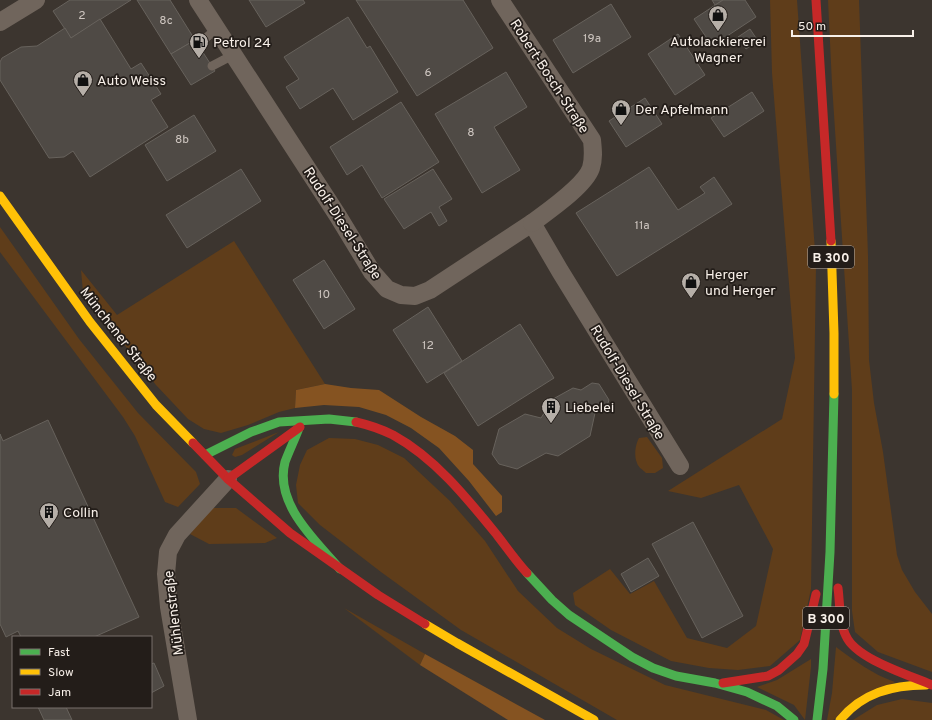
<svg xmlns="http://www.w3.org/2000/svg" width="932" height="720" viewBox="0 0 932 720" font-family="Overpass,sans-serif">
<rect width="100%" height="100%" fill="#3c352f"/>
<!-- green -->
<g fill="#5f3d1a">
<path d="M770 0H797L816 265 811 589 800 640 770 666 738 670 709 668 671 661 611 630 575 605 573 593 610 569 630 594 654 581 687 638 727 648 756 626 773 549 739 485 701 498 668 491 782 419 795 358 772 73Z"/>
<path d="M828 0H859L868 256 869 360 874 403 883 452 897 555 902 570 915 592 932 614V672L878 652 855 632 852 611V390L832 84Z"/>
<path d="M0 227 79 339 138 413 196 472 200 484 178 507 165 502 135 436 123 417 0 252Z"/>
<path d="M234 241 325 384 296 390 295 408 279 412 248 425 221 433 204 429 188 419 156 385 83 292 81 270 117 315Z"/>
<path d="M279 432 242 455 235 457 232 455 235 449Z"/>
<path d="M647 437 662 458 663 468 655 473H646C643 470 638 467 637 463 634 456 635 445 639 438Z"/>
<path d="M329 438 355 439 378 445 404 458 450 501 485 541 518 591 557 628 591 649 665 685 766 710 784 720H617L461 630 381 572 320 525 298 503 296 485 300 465 307 450Z"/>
<path d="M211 508H236L277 538 265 543 209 544 190 534Z"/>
<path d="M344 608 425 654 420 665Z"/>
<path d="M836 647C855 661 872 674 895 682L833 720H827L832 693Z"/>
<path d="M811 659V667L805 720 794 705 757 687 777 680Z"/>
<path d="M902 699 932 703V720H853L877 705Z"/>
</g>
<!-- forest -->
<g fill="#855321">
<path d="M325 384 351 388 379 390 421 417 455 436 473 450V464L502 496V512L496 516 469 481 439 448 411 428 386 415 359 407 324 405 295 408 296 390Z"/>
<path d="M425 654 545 720H508L420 665Z"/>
</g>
<!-- building -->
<g fill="#4f4a45" stroke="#67625c">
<path d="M70 0H131L71 38 53 11Z"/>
<path d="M137 0H170L195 40 171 54Z"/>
<path d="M249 0H303L305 3 266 27Z"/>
<path d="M356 0H463L493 48 417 96Z"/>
<path d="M712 0H723L715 5Z"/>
<path d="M723 0H745L756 17 712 46 694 19Z"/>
<path d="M611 4 631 37 573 73 553 40Z"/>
<path d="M348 17 367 48 370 46 398 92 353 120 333 88 300 109 286 87 299 79 284 57Z"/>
<path d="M100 19 131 69 141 63 161 94 151 100 168 127 90 177 73 151 64 157 49 158 0 80V62L2 58 21 47 37 46 65 28 71 38Z"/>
<path d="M750 29 758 41 746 49 738 37Z"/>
<path d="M678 34 705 75 675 95 648 54Z"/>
<path d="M195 40 215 71 191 85 171 54Z"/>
<path d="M506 72 527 107 494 127 520 170 482 193 435 114Z"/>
<path d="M752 92 764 111 724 137 711 118Z"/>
<path d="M645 98 662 124 626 147 609 121Z"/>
<path d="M401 102 439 162 382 198 362 165 347 175 330 147Z"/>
<path d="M194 115 216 151 167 181 145 145Z"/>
<path d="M649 167 678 210 705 193 700 187 714 177 732 204 617 276 576 213Z"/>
<path d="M241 169 261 201 187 248 166 215Z"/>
<path d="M433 169 452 199 439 207 447 221 439 226 431 212 404 229 384 199Z"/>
<path d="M324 260 355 309 324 329 293 280Z"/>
<path d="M428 307 462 361 427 383 393 330Z"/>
<path d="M520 324 554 378 478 426 444 373Z"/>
<path d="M592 383 599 384 609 400 607 406 595 413 590 436 558 456 546 453 517 469 499 464 492 454 499 429 525 414 541 418 553 399 573 388 581 390Z"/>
<path d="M48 420 139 617 94 637H21L18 631 6 637 0 624V434L3 441Z"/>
<path d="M693 522 743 616 702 638 652 544Z"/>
<path d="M648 558 659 576 631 592 621 574Z"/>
<path d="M154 663 164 686 151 693V664Z"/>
<path d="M38 707H66L72 720H44Z"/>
</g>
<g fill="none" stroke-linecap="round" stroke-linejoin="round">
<!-- lane -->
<g stroke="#70655c" stroke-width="9">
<path d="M198 45 216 29"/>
<path d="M212 66 233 55"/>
</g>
<!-- street -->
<g stroke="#70655c" stroke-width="18">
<path d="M198 0 338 216 372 272 387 289 401 295 415 296 430 290 532 223 560 271 680 466"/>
<path d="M500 0 592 140C593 150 594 158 591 168 585 186 548 211 532 223"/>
<path d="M0 22 36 0"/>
<path d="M188 720 169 607 166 574 168 552 177 535 228 479"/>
</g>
<!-- fast -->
<g stroke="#4caf50" stroke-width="9">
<path d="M299 428C295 439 289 451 285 462 274 504 316 541 340 569"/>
<path d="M205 455 251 432 279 422 329 419 356 422"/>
<path d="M527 573 552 600 569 615 632 657 653 668 676 676 715 683 747 692 777 706 794 720"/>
<path d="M817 720 823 669 830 552 834 394"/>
</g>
<!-- slow -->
<g stroke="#ffc107" stroke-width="9">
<path d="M0 196 90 322 156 405 193 443"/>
<path d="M831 241 834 333V394"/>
<path d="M425 624 457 643 594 720"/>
<path d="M840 720C862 693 892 685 926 685"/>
</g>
<!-- jam -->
<g stroke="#c62828" stroke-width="9">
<path d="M816 0 831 241"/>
<path d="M356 422C369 425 381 429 393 435 435 458 467 498 497 535 507 548 516 561 527 573"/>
<path d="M193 443 228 479 290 533 378 595 425 624"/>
<path d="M228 479 300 427"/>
<path d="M838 588C840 603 839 622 846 636 856 659 909 675 932 685"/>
<path d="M723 683 768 676 779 670 797 654 804 644 816 594"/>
</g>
</g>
<!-- icons -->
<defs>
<symbol id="shop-pin" viewBox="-11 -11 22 30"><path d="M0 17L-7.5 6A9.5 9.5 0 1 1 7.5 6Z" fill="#b6afa8" stroke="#231d19"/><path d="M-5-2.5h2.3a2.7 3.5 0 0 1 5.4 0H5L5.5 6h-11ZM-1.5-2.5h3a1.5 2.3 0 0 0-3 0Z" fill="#111"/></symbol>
<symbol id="fuel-pin" viewBox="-11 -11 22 30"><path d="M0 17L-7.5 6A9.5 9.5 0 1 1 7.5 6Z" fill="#b6afa8" stroke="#231d19"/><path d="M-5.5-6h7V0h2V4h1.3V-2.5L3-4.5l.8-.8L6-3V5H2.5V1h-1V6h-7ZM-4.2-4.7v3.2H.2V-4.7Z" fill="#111"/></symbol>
<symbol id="building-pin" viewBox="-11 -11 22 30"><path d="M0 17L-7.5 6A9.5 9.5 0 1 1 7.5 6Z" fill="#b6afa8" stroke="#231d19"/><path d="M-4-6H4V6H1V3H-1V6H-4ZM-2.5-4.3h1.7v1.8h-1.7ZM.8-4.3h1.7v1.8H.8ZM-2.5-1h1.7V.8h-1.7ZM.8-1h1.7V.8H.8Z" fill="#111"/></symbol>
</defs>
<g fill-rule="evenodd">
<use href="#shop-pin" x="707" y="4" width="22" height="30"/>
<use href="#fuel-pin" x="188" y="31" width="22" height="30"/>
<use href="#shop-pin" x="72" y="69" width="22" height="30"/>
<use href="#shop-pin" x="610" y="98" width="22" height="30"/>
<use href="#shop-pin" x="680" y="271" width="22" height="30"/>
<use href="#building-pin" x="540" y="396" width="22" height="30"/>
<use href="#building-pin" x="38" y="501" width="22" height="30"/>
</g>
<g text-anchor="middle" stroke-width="3.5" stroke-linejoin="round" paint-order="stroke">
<!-- number labels -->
<g font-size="12" fill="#cec6c0">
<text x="82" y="19">2</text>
<text x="166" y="24">8c</text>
<text x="592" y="42">19a</text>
<text x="428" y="76">6</text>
<text x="471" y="136">8</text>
<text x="182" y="143">8b</text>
<text x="642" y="229">11a</text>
<text x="324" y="298">10</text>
<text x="428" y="349">12</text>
</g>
<!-- shield labels -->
<g fill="#231d19" stroke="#b8b1ab" stroke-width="1">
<rect x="808" y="246" width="46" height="22" rx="3"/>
<rect x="803" y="607" width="46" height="22" rx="3"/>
</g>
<g font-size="13" font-weight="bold" fill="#f8f0e9">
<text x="831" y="262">B 300</text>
<text x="826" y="623">B 300</text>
</g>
<!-- poi labels -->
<g font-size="14" fill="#f8f0e9" stroke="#231d19" text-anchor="start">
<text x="718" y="46" text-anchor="middle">Autolackiererei<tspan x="718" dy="16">Wagner</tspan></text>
<text x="213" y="47">Petrol 24</text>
<text x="97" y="85">Auto Weiss</text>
<text x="635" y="114">Der Apfelmann</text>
<text x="705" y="279">Herger<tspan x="705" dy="16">und Herger</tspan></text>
<text x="565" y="412">Liebelei</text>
<text x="63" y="517">Collin</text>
</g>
<!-- street labels -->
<g font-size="14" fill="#f8f0e9" stroke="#231d19">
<text transform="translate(550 76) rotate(57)" y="5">Robert-Bosch-Straße</text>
<text transform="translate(343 223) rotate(57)" y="5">Rudolf-Diesel-Straße</text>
<text transform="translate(119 334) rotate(52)" y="5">Münchener Straße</text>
<text transform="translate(628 382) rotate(59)" y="5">Rudolf-Diesel-Straße</text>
<text transform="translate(173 613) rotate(-97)" y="5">Mühlenstraße</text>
</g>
</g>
<!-- legend -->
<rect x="12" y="636" width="140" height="72" fill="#231d19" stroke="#78716c"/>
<rect x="20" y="649" width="20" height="6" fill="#4caf50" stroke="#78716c"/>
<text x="48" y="656" font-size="12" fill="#f8f0e9">Fast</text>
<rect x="20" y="669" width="20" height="6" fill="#ffc107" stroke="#78716c"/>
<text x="48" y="676" font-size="12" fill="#f8f0e9">Slow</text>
<rect x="20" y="689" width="20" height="6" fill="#c62828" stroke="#78716c"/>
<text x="48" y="696" font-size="12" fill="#f8f0e9">Jam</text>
<!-- scale -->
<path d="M792 30v6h121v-6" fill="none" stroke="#f8f0e9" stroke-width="2"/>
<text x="798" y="30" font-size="12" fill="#f8f0e9" stroke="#231d19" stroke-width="3" paint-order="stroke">50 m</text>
</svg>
